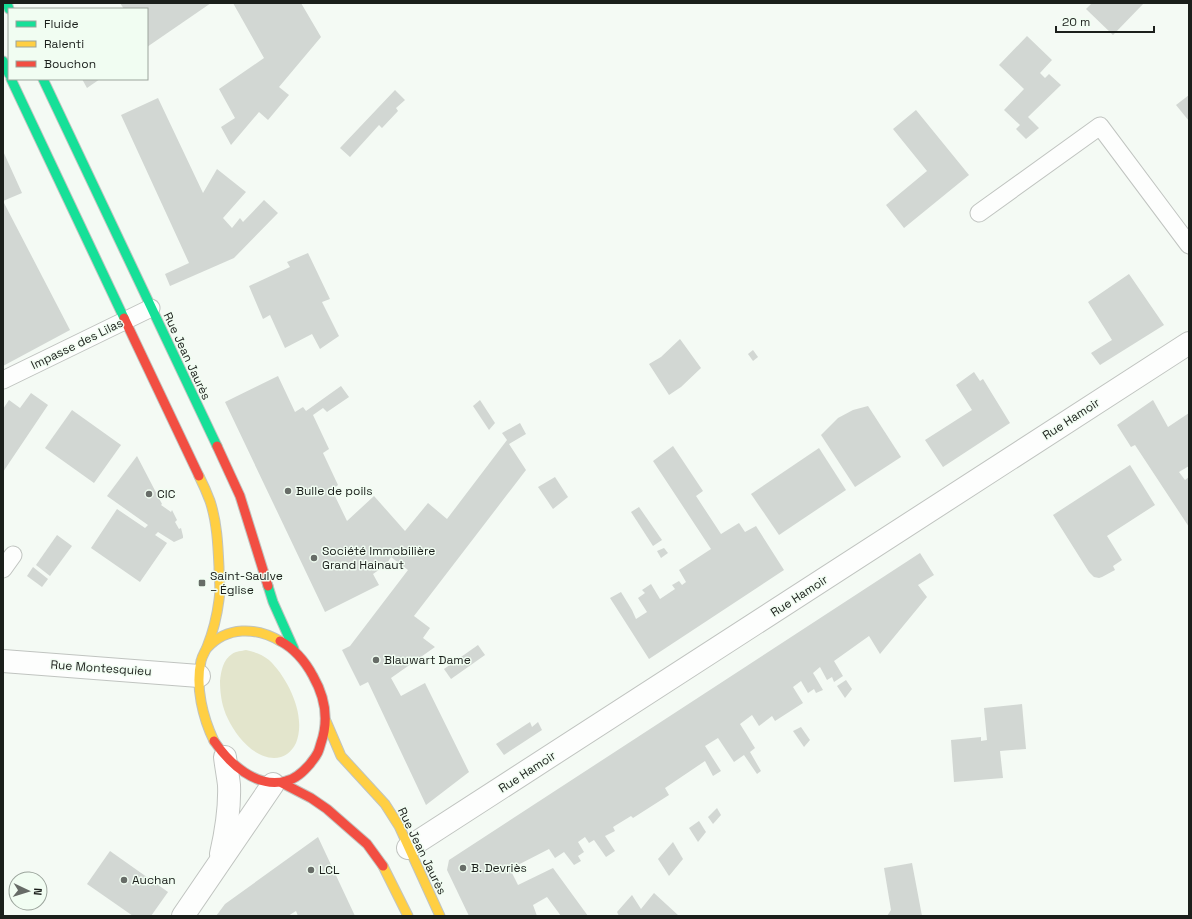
<svg xmlns="http://www.w3.org/2000/svg" width="1192" height="919" viewBox="0 0 1192 919" font-family="'Space Grotesk',sans-serif">
<rect width="100%" height="100%" fill="#f4faf4"/>
<!-- green -->
<path fill="#e3e5cc" d="M246 650C254 652 262 654 269 660 288 678 307 716 296 743 293 749 288 755 281 757 258 763 237 738 228 719 222 707 220 694 220 681 221 671 223 660 232 654 236 651 242 651 246 650Z"/>
<!-- building -->
<g fill="#d2d7d3">
<path d="M120 3H211L147 47V9H124Z"/>
<path d="M233 3H301L321 37 279 87 289 95 268 120 259 112 231 145 221 127 235 118 219 89 264 58Z"/>
<path d="M1092 3H1144L1113 35 1086 9Z"/>
<path d="M1027 36 1052 60 1040 73 1045 78 1049 74 1061 85 1028 117 1039 128 1026 139 1016 129 1020 125 1004 110 1024 89 999 65Z"/>
<path d="M82 79H100L87 88Z"/>
<path d="M395 90 405 100 396 108 398 111 382 128 379 125 350 157 340 148Z"/>
<path d="M1189 95V121L1176 105Z"/>
<path d="M158 98 203 193 217 169 246 192 223 218 232 228 240 218 243 222 264 200 278 213 234 258 170 286 165 274 189 263 121 115Z"/>
<path d="M916 110 969 175 904 228 886 205 927 171 893 129Z"/>
<path d="M3 151 22 193 3 201 70 330 3 366Z"/>
<path d="M308 253 330 299 322 302 339 336 320 349 312 334 285 348 270 315 263 319 249 286 290 267 287 262Z"/>
<path d="M1129 274 1164 325 1100 365 1091 353 1112 340 1088 302Z"/>
<path d="M680 339 701 368 681 387 669 395 649 364 661 357Z"/>
<path d="M753 350 758 357 753 361 748 354Z"/>
<path d="M974 372 980 381 983 379 1010 423 943 467 925 440 972 410 956 385Z"/>
<path d="M278 376 295 412 303 407 306 411 341 386 349 397 327 412 323 408 313 415 329 449 323 453 338 485 332 490 347 521 374 496 405 531 428 503 447 519 507 440 502 433 520 423 526 434 509 444 526 470 414 616 430 628 423 638 435 647 391 678 401 696 425 683 469 772 426 805 368 682 360 686 342 650 350 646 408 570 391 557 386 565 373 574 379 585 325 612 225 402Z"/>
<path d="M31 393 48 405 3 472V409L9 400 20 408Z"/>
<path d="M480 400 495 423 489 430 473 406Z"/>
<path d="M1153 400 1168 427 1189 413V466L1179 472 1185 480 1189 477V527L1135 445 1131 447 1117 425Z"/>
<path d="M868 406 901 457 855 487 821 435 838 418 853 410Z"/>
<path d="M72 410 121 445 94 483 45 448Z"/>
<path d="M673 446 703 491 696 496 721 534 739 523 745 532 756 526 784 570 649 659 610 598 621 592 632 610 636 619 647 612 638 598 645 593 642 590 651 584 660 599 675 589 672 585 679 581 682 585 686 582 679 570 711 549 653 461Z"/>
<path d="M819 448 846 490 779 535 751 494Z"/>
<path d="M137 456 162 504 161 505 171 512 172 510 177 520 175 522 179 529 181 528 183 536V538L174 542 158 532 155 535 167 543 140 582 91 548 117 509 145 528 148 525 107 496Z"/>
<path d="M1130 465 1155 505 1107 536 1122 560 1113 566 1115 570 1102 577 1099 578 1094 577 1089 572 1053 515Z"/>
<path d="M555 477 568 497 553 509 538 487Z"/>
<path d="M639 507 662 540 653 546 631 512Z"/>
<path d="M57 535 72 546 50 576 36 565Z"/>
<path d="M664 548 668 553 661 558 657 551Z"/>
<path d="M920 553 934 575 918 585 927 597 880 654 869 636 834 661 843 676 834 682 832 677 827 680 820 667 813 673 823 690 816 693 814 689 808 693 801 681 793 687 803 703 775 721 772 716 759 726 752 715 740 724 755 748 750 752 761 771 757 774 744 755 734 762 718 738 705 746 721 771 713 776 705 761 665 788 669 795 633 818 631 816 613 827 615 831 605 836 615 851 606 857 594 840 589 843 585 837 578 842 584 852 578 856 581 861 574 865 564 852 555 858 549 849 510 869 518 885 553 868 588 916H561L547 897 533 905 537 916H469L447 870 449 860Z"/>
<path d="M33 567 48 579 42 587 27 576Z"/>
<path d="M478 645 485 655 451 679 444 669Z"/>
<path d="M846 680 852 689 845 698 837 686Z"/>
<path d="M1022 704 1026 749 1000 751 1003 778 954 782 951 740 981 737V741L987 740 984 708Z"/>
<path d="M530 722 532 727 538 722 542 730 504 755 496 744Z"/>
<path d="M801 727 810 740 804 747 793 731Z"/>
<path d="M717 808 721 815 713 824 708 817Z"/>
<path d="M699 821 706 832 698 842 689 828Z"/>
<path d="M318 837 355 916H298L296 911 288 916H216L225 904Z"/>
<path d="M673 842 683 859 669 876 658 859Z"/>
<path d="M110 851 168 892 151 916H133L87 884Z"/>
<path d="M912 863 922 916H887L891 910 884 868Z"/>
<path d="M654 893 679 916H619L617 912 632 895 641 909Z"/>
</g>
<g fill="none" stroke-linecap="round" stroke-linejoin="round">
<defs>
<g id="lane">
<path d="M979 213 1100 126 1189 245"/>
<path d="M3 380 151 308"/>
<path d="M3 569 13 555"/>
</g>
<g id="street">
<path d="M3 661 199 676"/>
<path d="M408 848 1189 343"/>
<path d="M221 854C226 832 230 809 229 785 228 776 226 766 225 757"/>
<path d="M183 916 273 784"/>
</g>
<g id="fast">
<path d="M7 3 9 9"/>
<path d="M3 61 9 74"/>
<path d="M11 79 124 318"/>
<path d="M43 79 217 446"/>
<path d="M268 586 273 602 294 649"/>
</g>
<g id="slow">
<path d="M199 476C203 484 207 493 210 501 217 522 218 545 219 567 219 578 221 589 219 600 217 616 213 632 207 647 205 652 202 656 201 661 195 687 203 718 214 741"/>
<path d="M207 648C227 626 256 627 280 641"/>
<path d="M326 721 341 756 385 804 399 826 440 916"/>
<path d="M383 866 408 916"/>
</g>
<g id="jam">
<path d="M124 318 199 476"/>
<path d="M217 446 240 496 268 586"/>
<path d="M214 741C229 763 256 789 286 781 296 779 303 772 310 764 312 761 315 758 317 754 319 751 320 746 321 743 329 720 325 697 313 676 305 661 295 649 280 641"/>
<path d="M282 783 311 798 327 809 367 844 383 866"/>
</g>
</defs>
<!-- lane casing -->
<use href="#lane" stroke="#c0c4c0" stroke-width="19"/>
<!-- street casing -->
<use href="#street" stroke="#c0c4c0" stroke-width="24"/>
<!-- fast casing -->
<use href="#fast" stroke="#c0c4c0" stroke-width="11"/>
<!-- slow casing -->
<use href="#slow" stroke="#c0c4c0" stroke-width="11"/>
<!-- jam casing -->
<use href="#jam" stroke="#c0c4c0" stroke-width="11"/>
<!-- lane -->
<use href="#lane" stroke="#fdfefd" stroke-width="17"/>
<!-- street -->
<use href="#street" stroke="#fdfefd" stroke-width="22"/>
<!-- fast -->
<use href="#fast" stroke="#16e098" stroke-width="9"/>
<!-- slow -->
<use href="#slow" stroke="#ffcf43" stroke-width="9"/>
<!-- jam -->
<use href="#jam" stroke="#f24e42" stroke-width="9"/>
</g>
<!-- markers -->
<g fill="#676c67" stroke="#f1fdf2" stroke-width="1.5">
<circle cx="288" cy="491" r="4"/>
<circle cx="149" cy="494" r="4"/>
<circle cx="314" cy="558" r="4"/>
<rect x="198" y="579" width="8" height="8" rx="2"/>
<circle cx="376" cy="660" r="4"/>
<circle cx="463" cy="868" r="4"/>
<circle cx="311" cy="870" r="4"/>
<circle cx="124" cy="880" r="4"/>
</g>
<g text-anchor="middle" stroke-width="3" stroke-linejoin="round" paint-order="stroke">
<!-- street labels -->
<g font-size="12" fill="#1b1f1b" stroke="#f1fdf2">
<text transform="translate(77 344) rotate(-26)" y="4">Impasse des Lilas</text>
<text transform="translate(187 356) rotate(65)" y="4">Rue Jean Jaurès</text>
<text transform="translate(1071 419) rotate(-33)" y="4">Rue Hamoir</text>
<text transform="translate(799 596) rotate(-33)" y="4">Rue Hamoir</text>
<text transform="translate(101 668) rotate(4)" y="4">Rue Montesquieu</text>
<text transform="translate(527 772) rotate(-33)" y="4">Rue Hamoir</text>
<text transform="translate(422 851) rotate(64)" y="4">Rue Jean Jaurès</text>
</g>
<!-- poi labels -->
<g font-size="12" fill="#1b1f1b" stroke="#f1fdf2" text-anchor="start">
<text x="296" y="495">Bulle de poils</text>
<text x="157" y="498">CIC</text>
<text x="322" y="555">Société Immobilière<tspan x="322" dy="14">Grand Hainaut</tspan></text>
<text x="210" y="580">Saint-Saulve<tspan x="210" dy="14">– Église</tspan></text>
<text x="384" y="664">Blauwart Dame</text>
<text x="471" y="872">B. Devriès</text>
<text x="319" y="874">LCL</text>
<text x="132" y="884">Auchan</text>
</g>
</g>
<!-- border -->
<rect width="1192" height="919" fill="none" stroke="#1b1f1b" stroke-width="8"/>
<!-- legend -->
<rect x="8" y="8" width="140" height="72" fill="#f1fdf2" stroke="#9ba49c"/>
<rect x="16" y="21" width="20" height="6" fill="#16e098" stroke="#9ba49c"/>
<text x="44" y="28" font-size="12" fill="#1b1f1b">Fluide</text>
<rect x="16" y="41" width="20" height="6" fill="#ffcf43" stroke="#9ba49c"/>
<text x="44" y="48" font-size="12" fill="#1b1f1b">Ralenti</text>
<rect x="16" y="61" width="20" height="6" fill="#f24e42" stroke="#9ba49c"/>
<text x="44" y="68" font-size="12" fill="#1b1f1b">Bouchon</text>
<!-- north arrow -->
<g transform="translate(28 891) rotate(94)"><circle r="19" fill="#f1fdf2" stroke="#9ba49c"/>
<path d="M0-3L7 15L0 10L-7 15Z" fill="#676c67"/>
<text y="-6" font-size="11" font-weight="bold" text-anchor="middle" fill="#1b1f1b">N</text>
</g>
<!-- scale -->
<path d="M1056 26v6h98v-6" fill="none" stroke="#1b1f1b" stroke-width="2"/>
<text x="1062" y="26" font-size="12" fill="#1b1f1b" stroke="#f1fdf2" stroke-width="3" paint-order="stroke">20 m</text>
</svg>
